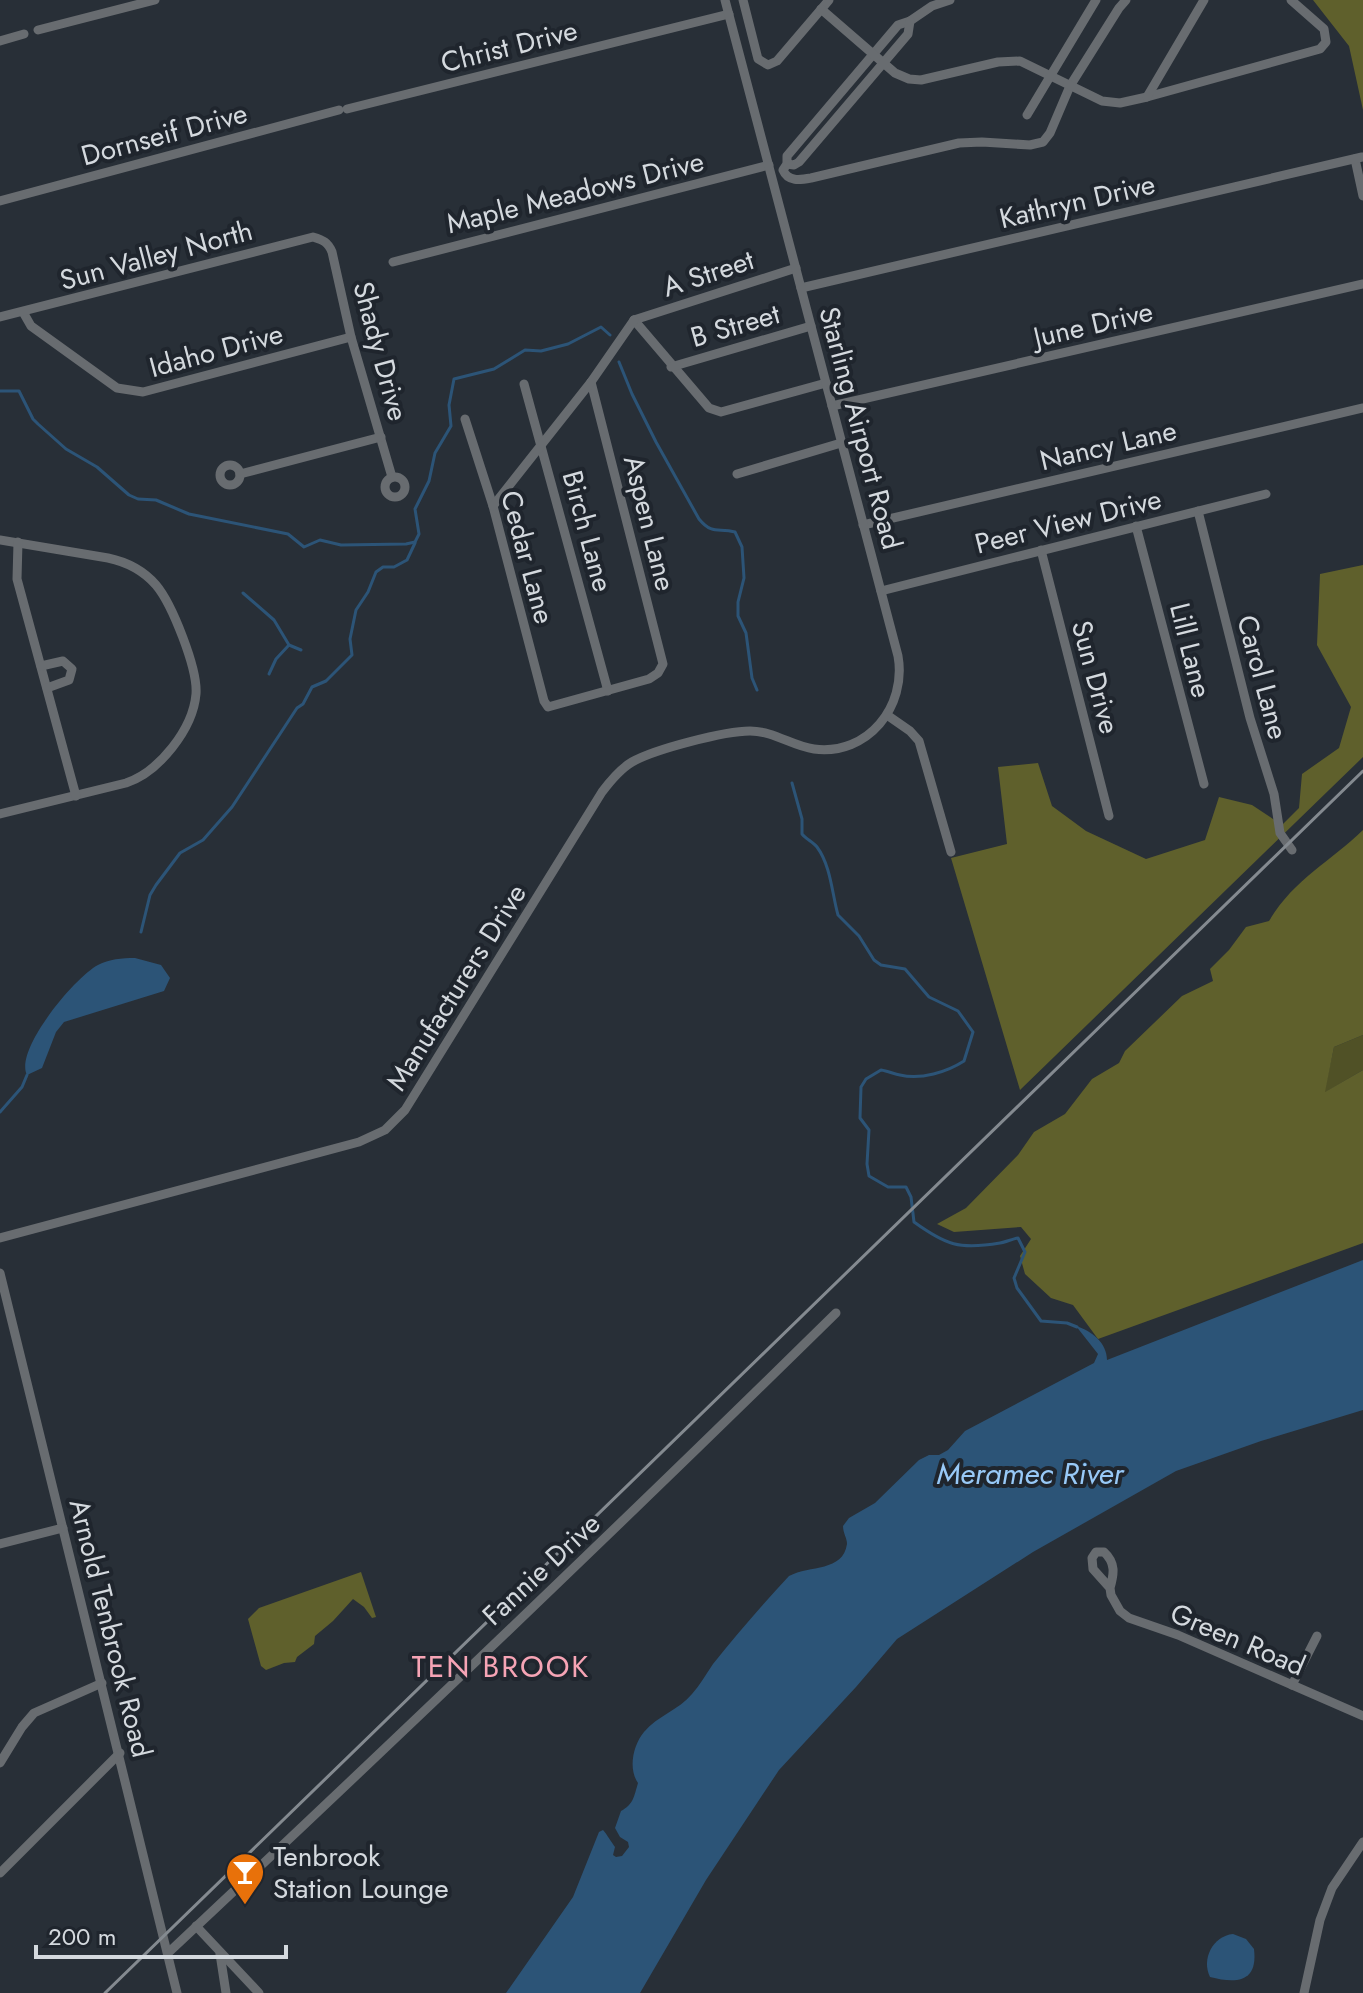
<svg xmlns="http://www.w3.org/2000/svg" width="1363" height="1993" viewBox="0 0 1363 1993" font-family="Jost,sans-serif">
<rect width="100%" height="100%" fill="#282f37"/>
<!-- green -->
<path fill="#505126" d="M1363 1035V1070L1324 1093 1334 1047Z"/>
<!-- forest -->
<g fill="#5f602c">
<path d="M1313 0H1363V110L1349 46Z"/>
<path d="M1363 565V757L1020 1090 951 858 1007 844 998 767 1038 763 1052 806 1086 831 1146 859 1205 840 1219 797 1252 805 1282 825 1299 808 1302 774 1339 748 1351 707 1317 645 1320 574Z"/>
<path d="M1363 830V1035L1334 1047 1325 1092 1363 1070V1243L1098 1339 1073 1305 1051 1298 1025 1274 1020 1256 1031 1239 1021 1227 954 1232 937 1224 966 1208 1018 1155 1034 1132 1065 1114 1092 1079 1119 1063 1125 1051 1182 996 1213 981 1210 969 1229 950 1246 927 1269 921C1294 879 1330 862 1363 830Z"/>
<path d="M361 1572 376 1617 372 1618 364 1607 353 1599 333 1621 315 1636 314 1644 297 1657 295 1662 284 1663 266 1670 261 1666 248 1619 259 1608Z"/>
</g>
<!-- water -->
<g fill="#2c5477">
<path d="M135 958 161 965 170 978 164 991 64 1022 56 1032 42 1068 27 1075C14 1050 75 977 98 965 109 959 122 958 135 958Z"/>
<path d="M1363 1260V1410L1261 1441 1176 1471 1033 1552 897 1639 856 1687 779 1770 706 1880 640 1993H506L573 1897 599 1832 603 1830C606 1833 612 1843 615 1847L613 1855 616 1857 622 1856 629 1847 628 1842 620 1837 615 1828 621 1811C634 1804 634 1796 638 1783 628 1769 633 1745 644 1732 657 1716 679 1710 692 1694 700 1685 706 1674 713 1664 737 1634 763 1604 789 1576 810 1565 843 1572 847 1544 847 1538 843 1533 843 1526L849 1518 875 1503 919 1460 929 1455H939L948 1450 965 1431 1094 1363 1098 1354 1076 1326C1092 1331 1107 1343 1107 1360Z"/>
<path d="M1233 1934 1246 1939 1254 1949C1258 1982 1237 1984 1210 1977 1201 1959 1213 1936 1233 1934Z"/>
</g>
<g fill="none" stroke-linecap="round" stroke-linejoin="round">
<!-- stream -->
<g stroke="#2c5477" stroke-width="3">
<path d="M619 362 632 394 656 442 699 519C713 536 719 527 735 532L742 547 744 578 738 602V616L746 633 752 678 757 690"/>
<path d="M0 391H19L33 419 38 424 66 449 97 467 129 495 138 499 156 500 189 514 288 534 304 547 320 540 341 545 406 544 415 542 419 534 415 509 429 481 435 453 451 426 449 405 454 379 494 369 525 350 541 351 568 344 601 327 610 335"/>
<path d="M243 593 274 620 289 645 301 650"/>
<path d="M269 674 276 659 289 645"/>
<path d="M792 783 802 819V834C806 839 813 842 817 847 831 866 832 894 838 915L859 936 874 960 881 965 905 969 929 997 958 1011 973 1032 964 1061C947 1072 921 1080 900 1075 894 1074 888 1071 881 1070L866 1079 861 1087 860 1118 869 1130 867 1164 869 1176 888 1187H906L911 1197 914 1222C946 1245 959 1250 1000 1243 1006 1242 1012 1239 1018 1238L1025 1252 1014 1278 1017 1288 1041 1321 1067 1323 1077 1327"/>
<path d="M141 932 150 895 156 885 180 853 203 840 232 807 297 708 303 704 312 687 326 681 352 655 350 639 356 610 368 592 376 572 383 567H394L407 560 415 543"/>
<path d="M0 1112 22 1087 27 1075"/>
</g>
<!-- minor -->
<g stroke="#686c70" stroke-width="9">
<path d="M743 0 758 59 768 65 777 61 829 0"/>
<path d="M950 0 932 6 910 21 898 25 787 156V164L783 170C788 182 800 180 811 178L959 143 982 142 1030 145 1043 142 1050 133 1070 86 1119 8 1126 0"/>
<path d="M821 9 895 73 909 79 921 80 998 62 1020 61 1102 101 1120 103 1147 97 1320 49 1326 42 1324 29 1291 0"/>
<path d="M38 30 155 0"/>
<path d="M0 41 24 34"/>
<path d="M1147 97 1204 0"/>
<path d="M347 109 729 14"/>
<path d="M1027 115 1096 0"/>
<path d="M1355 159 1363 196"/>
<path d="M787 164 794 165 799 162 908 34 910 21"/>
<path d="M0 201 339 110"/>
<path d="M393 262 769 165"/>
<path d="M801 288 1362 157"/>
<path d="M23 312 31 326 117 388 143 392 351 337"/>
<path d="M0 317 313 237C323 240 328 242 332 252L351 337 392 477"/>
<path d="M634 320 709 408 721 412 826 383"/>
<path d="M634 320 796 268"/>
<path d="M671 367 811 326"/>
<path d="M524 384 608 691"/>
<path d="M832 406 1363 284"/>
<path d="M465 419 493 506 544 701 548 707 649 679 658 673 663 664 591 382"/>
<circle cx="230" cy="475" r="10"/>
<path d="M240 474 381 437"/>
<path d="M737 474 841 443"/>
<circle cx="395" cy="487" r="10"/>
<path d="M493 506 591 382 634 320"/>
<path d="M1198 511 1250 718 1274 794 1280 833 1292 850"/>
<path d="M863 525 1363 408"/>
<path d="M1136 526 1204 784"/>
<path d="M0 540 108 558C127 562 143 570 156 585 172 604 198 669 196 694 193 729 159 772 126 783L0 814"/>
<path d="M18 542 17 579 76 796"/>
<path d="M1041 550 1109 816"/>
<path d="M881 591 1266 494"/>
<path d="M41 666 63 661 72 669 69 680 47 688"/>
<path d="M887 715 910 731 919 741 951 852"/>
<path d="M0 1238 359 1142 385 1130 405 1110 602 792C611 780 620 769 632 762 655 749 725 731 750 731 774 731 792 746 814 749 868 756 907 706 898 656L725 0"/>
<path d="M0 1273 177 1993"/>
<path d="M0 1544 63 1528"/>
<path d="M1110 1588C1114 1574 1116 1563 1104 1552H1096L1092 1558 1093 1569 1110 1588 1111 1595 1120 1611 1129 1618 1178 1635 1363 1716"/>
<path d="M1292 1685 1317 1636"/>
<path d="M0 1763 22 1727 34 1713 102 1683"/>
<path d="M0 1873 120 1753"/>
<path d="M196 1926 259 1993"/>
<path d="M168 1953C393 1742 616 1529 836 1313"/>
<path d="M220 1954 226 1993"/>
<path d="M1304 1993 1320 1920 1332 1888 1363 1842"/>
</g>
<!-- rail -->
<path stroke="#848a90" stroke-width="3" d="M105 1993 1363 771"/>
</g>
<!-- icons -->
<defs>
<symbol id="bar-pin" viewBox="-11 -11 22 30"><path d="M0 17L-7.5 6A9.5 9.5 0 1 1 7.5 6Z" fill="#e8710a" stroke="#1f252d"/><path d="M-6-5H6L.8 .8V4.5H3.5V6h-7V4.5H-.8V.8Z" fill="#fff"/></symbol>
</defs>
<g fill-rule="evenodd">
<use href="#bar-pin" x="223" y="1850" width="44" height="60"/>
</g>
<g text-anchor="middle" stroke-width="8" stroke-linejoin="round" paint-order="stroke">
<!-- street labels -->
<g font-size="28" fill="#d4d9de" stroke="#1f252d">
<text transform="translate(509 46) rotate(-14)" y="10">Christ Drive</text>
<text transform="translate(164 134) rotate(-15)" y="10">Dornseif Drive</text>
<text transform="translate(575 192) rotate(-14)" y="10">Maple Meadows Drive</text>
<text transform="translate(1077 201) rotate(-13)" y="10">Kathryn Drive</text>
<text transform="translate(156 255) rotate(-15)" y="10">Sun Valley North</text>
<text transform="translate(708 273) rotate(-18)" y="10">A Street</text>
<text transform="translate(1093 324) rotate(-13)" y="10">June Drive</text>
<text transform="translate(735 325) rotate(-16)" y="10">B Street</text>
<text transform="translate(216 350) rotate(-15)" y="10">Idaho Drive</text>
<text transform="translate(381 351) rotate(75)" y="10">Shady Drive</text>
<text transform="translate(861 428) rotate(75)" y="10">Starling Airport Road</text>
<text transform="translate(1108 445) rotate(-13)" y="10">Nancy Lane</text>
<text transform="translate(1068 521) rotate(-14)" y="10">Peer View Drive</text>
<text transform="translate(650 523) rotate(76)" y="10">Aspen Lane</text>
<text transform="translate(588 531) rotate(75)" y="10">Birch Lane</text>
<text transform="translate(528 557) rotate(75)" y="10">Cedar Lane</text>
<text transform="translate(1191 650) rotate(76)" y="10">Lill Lane</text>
<text transform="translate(1096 677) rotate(75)" y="10">Sun Drive</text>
<text transform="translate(1263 677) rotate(75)" y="10">Carol Lane</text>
<text transform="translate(456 987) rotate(-58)" y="10">Manufacturers Drive</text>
<text transform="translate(541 1569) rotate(-43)" y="10">Fannie Drive</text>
<text transform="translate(111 1628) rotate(76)" y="10">Arnold Tenbrook Road</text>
<text transform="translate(1238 1639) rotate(23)" y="10">Green Road</text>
</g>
<!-- poi labels -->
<g font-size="28" fill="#d4d9de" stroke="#1f252d" text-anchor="start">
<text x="273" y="1866">Tenbrook<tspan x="273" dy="32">Station Lounge</tspan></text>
</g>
<!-- water labels -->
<g font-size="30" font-style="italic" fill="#98c9f7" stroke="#1f252d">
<text x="1030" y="1484">Meramec River</text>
</g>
<!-- neighbourhood labels -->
<g font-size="30" letter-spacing="2" fill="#f6a4b5" stroke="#1f252d">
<text x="501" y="1677">TEN BROOK</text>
</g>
</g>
<!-- scale -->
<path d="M36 1945v12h250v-12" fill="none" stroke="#d4d9de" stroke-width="4"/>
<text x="48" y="1945" font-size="24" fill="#d4d9de" stroke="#1f252d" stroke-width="6" paint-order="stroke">200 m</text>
</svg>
